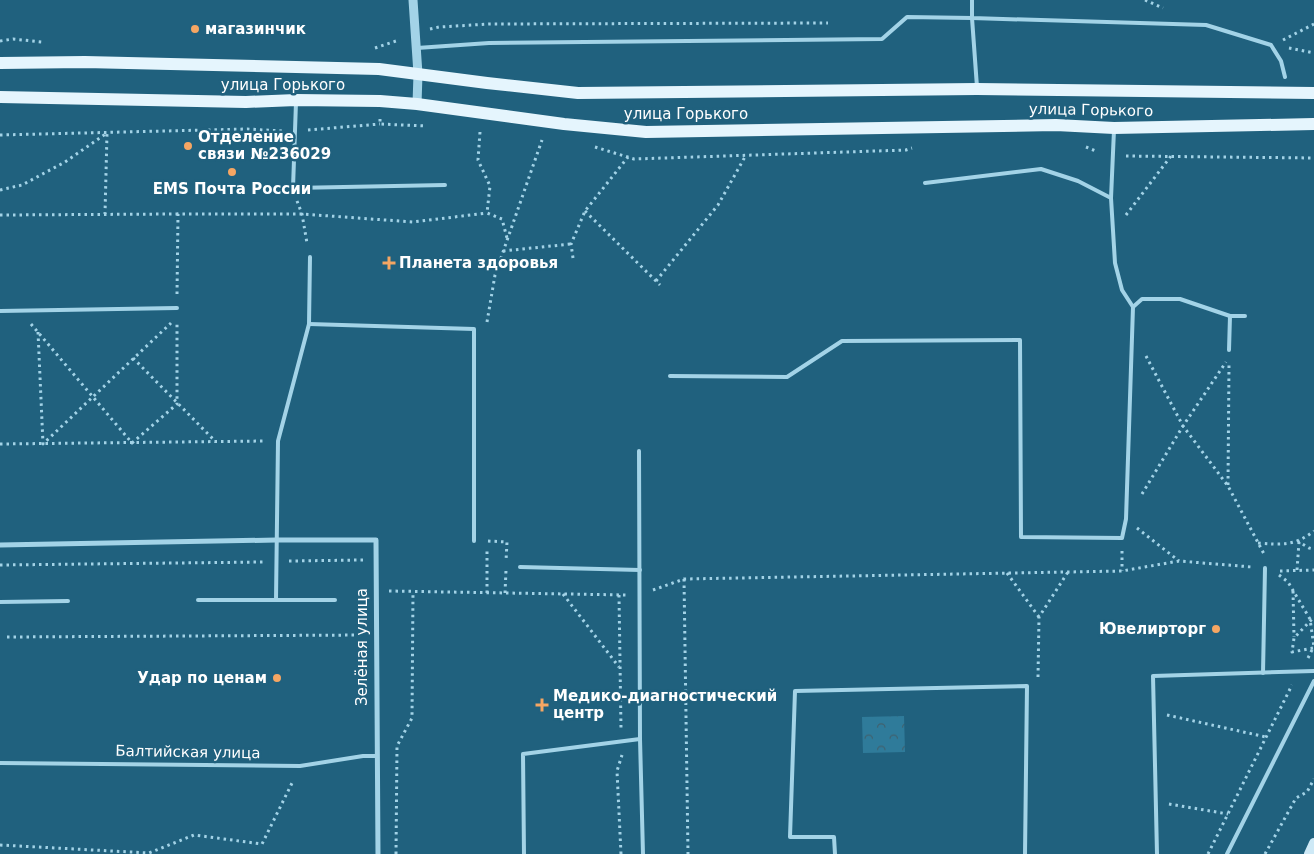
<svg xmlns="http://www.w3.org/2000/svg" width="1314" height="854" viewBox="0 0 1314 854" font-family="'DejaVu Sans',sans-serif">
<defs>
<pattern id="park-crowns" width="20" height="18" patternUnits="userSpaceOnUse" patternTransform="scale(1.25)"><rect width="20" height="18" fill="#2f7b9a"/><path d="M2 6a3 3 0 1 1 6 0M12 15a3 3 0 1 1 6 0" fill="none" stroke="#3f616f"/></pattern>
</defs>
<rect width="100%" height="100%" fill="#20617e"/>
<!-- park -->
<path fill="url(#park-crowns)" d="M904 716 905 752 863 753 862 717Z"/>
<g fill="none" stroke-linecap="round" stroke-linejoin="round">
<!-- path -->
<g stroke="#a3d3e7" stroke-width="3" stroke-dasharray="2.5 4" stroke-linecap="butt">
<path d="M1145 0 1163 8"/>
<path d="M430 29 439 27 490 24 828 23"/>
<path d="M1283 40 1314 24"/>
<path d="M0 41 13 39 42 42"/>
<path d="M375 48 399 40"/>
<path d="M1289 48 1314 53"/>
<path d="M380 119V124L426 126"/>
<path d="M308 130 380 124"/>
<path d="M480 132 478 160 490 186 487 213 502 219 507 238"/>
<path d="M0 135 247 129 282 131"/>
<path d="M595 147 634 159 906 150 912 148"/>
<path d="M1086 147 1098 152"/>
<path d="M1126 156 1314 158"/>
<path d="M0 190 22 185 65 162 107 133 105 214"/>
<path d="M297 201 302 214 307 243"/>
<path d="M585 211 660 285"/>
<path d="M0 215 178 214"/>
<path d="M1126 215 1171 156"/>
<path d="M503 251 571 244"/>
<path d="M573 258 571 244 585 211 628 157"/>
<path d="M656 281 718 205 746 155"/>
<path d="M177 294 178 214H302L413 222 487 213"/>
<path d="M487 322 495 275 542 140"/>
<path d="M31 324 132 443 177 404V323"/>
<path d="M38 332 43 444 171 323"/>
<path d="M1146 356 1183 426 1228 486 1264 554"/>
<path d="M133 358 216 442"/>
<path d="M0 444 265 441"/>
<path d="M1228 485 1229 364"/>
<path d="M1142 494 1183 426 1226 362"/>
<path d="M1137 528 1179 561"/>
<path d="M488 541 507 542 506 561"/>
<path d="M1258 543C1281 545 1295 546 1314 531"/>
<path d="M1122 551V571"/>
<path d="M289 561 363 560"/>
<path d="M0 565 263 562"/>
<path d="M1297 570 1299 542 1309 548 1314 549"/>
<path d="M1280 571 1314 570"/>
<path d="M1007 573 1039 617"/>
<path d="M1279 575 1288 582 1310 619 1314 647"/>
<path d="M684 579 688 854"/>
<path d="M653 590 684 579 1122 571 1179 561 1252 567"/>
<path d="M389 591 626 595"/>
<path d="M1293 591 1294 637"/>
<path d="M487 593V548"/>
<path d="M505 593 506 570"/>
<path d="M563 594 619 667"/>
<path d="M619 595 621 729"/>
<path d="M7 637 364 635"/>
<path d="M1313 648 1292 652 1294 638 1314 617"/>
<path d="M1308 658 1313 648"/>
<path d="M1038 677 1039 617 1068 572"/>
<path d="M1167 715 1266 737"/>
<path d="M1169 804 1228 814"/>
<path d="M0 845 149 853 194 835 262 844 293 781"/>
<path d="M396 854 397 746 412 718 413 592"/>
<path d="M621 854 617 771 622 755"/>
<path d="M1208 854 1292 685"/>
<path d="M1265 854 1296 798 1307 792 1314 779"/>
</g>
<!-- service -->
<g stroke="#a3d3e7" stroke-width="4">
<path d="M972 0V18L1206 25 1271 45 1281 61 1285 77"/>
<path d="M417 48 489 43 882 39 907 17 972 18 977 87"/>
<path d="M296 102 293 188 445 185"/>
<path d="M925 183 1041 169 1078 181 1111 198"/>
<path d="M1133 307 1142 299H1180L1230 316H1245"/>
<path d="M0 311 177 308"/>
<path d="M309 324 474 329V541"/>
<path d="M1229 350 1230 316"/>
<path d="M670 376 787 377 842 341 1020 340 1021 537 1122 538 1126 519 1133 307 1122 290 1115 263 1111 198 1114 130"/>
<path d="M639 451 640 739 643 854"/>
<path d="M520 567 640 570"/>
<path d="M198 600H276L278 441 309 324 310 257"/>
<path d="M276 600H335"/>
<path d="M0 602 68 601"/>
<path d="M1263 673 1265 568"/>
<path d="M0 763 300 766 363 756H376"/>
<path d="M524 854 523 754 640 739"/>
<path d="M835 854 834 837H790L795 691 1027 686 1025 854"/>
<path d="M1157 854 1153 676 1314 671"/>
<path d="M1227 854 1314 681"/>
</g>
<!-- minor -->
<path stroke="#a3d3e7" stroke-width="5" d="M0 545 276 540H376L378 854"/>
<!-- tertiary -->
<path stroke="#a3d3e7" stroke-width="9" d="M413 0 418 74 417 104"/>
<!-- secondary -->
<path stroke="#cee9f6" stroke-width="10" d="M1309 854 1314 843"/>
<!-- primary -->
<g stroke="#e5f5fd" stroke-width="12">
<path d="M0 63 85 62 379 69 487 83 578 93 977 89 1314 93"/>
<path d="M0 97 246 102 296 100 380 101 417 104 564 124 646 132 1056 125 1114 128 1314 124"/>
</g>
</g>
<!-- markers -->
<g fill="#f5a663" stroke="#20617e" stroke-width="2">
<circle cx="195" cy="29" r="5"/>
<circle cx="188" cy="146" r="5"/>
<circle cx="232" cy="172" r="5"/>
<path d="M386.5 255.5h5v5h5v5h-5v5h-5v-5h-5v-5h5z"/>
<circle cx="1216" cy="629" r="5"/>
<circle cx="277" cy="678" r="5"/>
<path d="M539.5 697.5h5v5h5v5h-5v5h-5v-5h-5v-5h5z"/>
</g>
<g text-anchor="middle" stroke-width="5" stroke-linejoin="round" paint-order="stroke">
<!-- poi labels -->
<g font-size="15" font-weight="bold" fill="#fff" stroke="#20617e" text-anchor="start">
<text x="205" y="34">магазинчик</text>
<text x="198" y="142">Отделение<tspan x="198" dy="17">связи №236029</tspan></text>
<text x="232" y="194" text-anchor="middle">EMS Почта России</text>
<text x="399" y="268">Планета здоровья</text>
<text x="1206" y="634" text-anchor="end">Ювелирторг</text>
<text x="267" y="683" text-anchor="end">Удар по ценам</text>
<text x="553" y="701">Медико-диагностический<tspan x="553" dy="17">центр</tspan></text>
</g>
<!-- street labels -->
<g font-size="15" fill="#fff" stroke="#20617e">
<text x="283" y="90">улица Горького</text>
<text transform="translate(1091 110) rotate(1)" y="5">улица Горького</text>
<text x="686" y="119">улица Горького</text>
<text transform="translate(362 647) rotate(-90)" y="5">Зелёная улица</text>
<text transform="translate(188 752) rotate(1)" y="5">Балтийская улица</text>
</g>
</g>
</svg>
